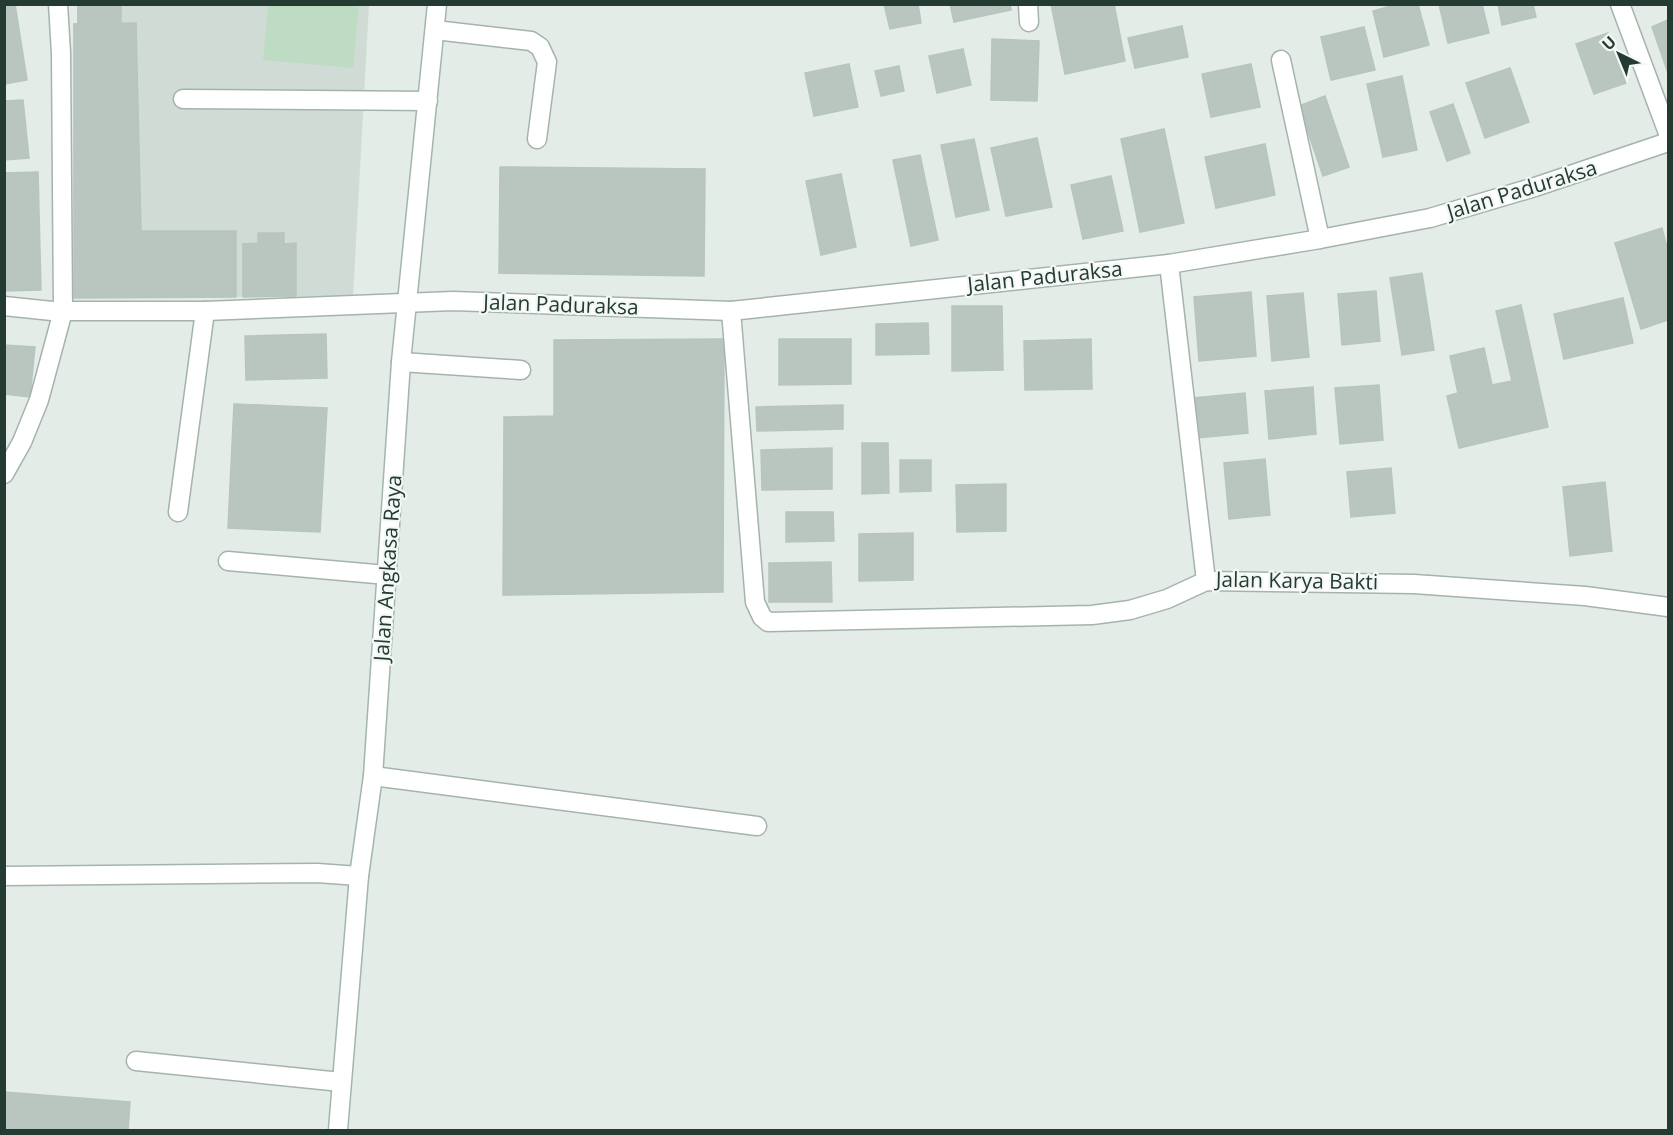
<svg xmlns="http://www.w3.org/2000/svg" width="1673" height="1135" viewBox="0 0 1673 1135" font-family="'Open Sans',sans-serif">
<rect width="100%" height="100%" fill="#e3ece7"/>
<!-- built -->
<path fill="#d1dbd6" d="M77 5H369L353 296 74 298 73 23H77Z"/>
<!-- green -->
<path fill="#bedbc3" d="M268 5H359L353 68 263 60Z"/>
<!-- building -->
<g fill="#b9c6c0" stroke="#b6c5bd" stroke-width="1.5">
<path d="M4 4H15L27 80 4 84Z"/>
<path d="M78 4H121V23L78 24Z"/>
<path d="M884 4H918L921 23 890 29Z"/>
<path d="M950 4H1010L1011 10 954 22Z"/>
<path d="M1051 4H1114L1125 61 1065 74Z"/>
<path d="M1398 4H1418L1429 45 1384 57 1373 11Z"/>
<path d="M1439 4H1482L1489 33 1448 43Z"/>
<path d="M1498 4H1533L1536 17 1502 25Z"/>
<path d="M1668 20V73L1652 27Z"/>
<path d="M136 23 141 231H236V297L74 298V24Z"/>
<path d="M1182 26 1188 57 1135 68 1128 38Z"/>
<path d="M1364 27 1375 70 1331 80 1321 37Z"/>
<path d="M1608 33 1626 83 1594 94 1576 44Z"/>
<path d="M992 39 1039 41 1037 101 991 100Z"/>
<path d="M963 49 971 85 937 93 929 56Z"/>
<path d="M849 64 858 107 814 116 805 73Z"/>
<path d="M1251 64 1260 107 1211 117 1202 74Z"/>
<path d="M899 66 904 91 881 96 875 71Z"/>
<path d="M1510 68 1529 122 1485 138 1466 83Z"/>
<path d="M1402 76 1417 150 1383 157 1367 84Z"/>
<path d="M1325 96 1349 167 1323 176 1299 106Z"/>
<path d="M23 100 29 158 4 160V101Z"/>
<path d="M1453 104 1470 153 1447 161 1430 112Z"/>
<path d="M1164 129 1184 223 1140 232 1121 139Z"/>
<path d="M1037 138 1052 207 1006 216 991 148Z"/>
<path d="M974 139 989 210 956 217 941 145Z"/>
<path d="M1265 144 1275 195 1216 208 1205 157Z"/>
<path d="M920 155 938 240 911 246 893 160Z"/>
<path d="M500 167 705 169 704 276 499 273Z"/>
<path d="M38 172 41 290 4 291V173Z"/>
<path d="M841 174 856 247 821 255 806 181Z"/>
<path d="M1111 176 1123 231 1083 239 1071 185Z"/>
<path d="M1662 228 1668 251V320L1641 329 1615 243Z"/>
<path d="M258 233H284V244L296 243V296L243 297V244L258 243Z"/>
<path d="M1422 273 1434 350 1402 355 1390 278Z"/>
<path d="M1376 291 1380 341 1342 345 1338 294Z"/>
<path d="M1251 292 1256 356 1199 361 1194 297Z"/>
<path d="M1303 293 1309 357 1272 361 1267 296Z"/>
<path d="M1623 298 1633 343 1564 359 1554 314Z"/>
<path d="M1521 305 1548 427 1459 448 1447 396 1458 393 1450 356 1484 348 1492 385 1512 381 1496 311Z"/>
<path d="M952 306H1002L1003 370 952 371Z"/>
<path d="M928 323 929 354 876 355V324Z"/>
<path d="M326 334 327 378 246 380 245 336Z"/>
<path d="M724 339 723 592 503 595 504 417 554 416V340Z"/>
<path d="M779 339H851V384L779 385Z"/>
<path d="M1091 339 1092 389 1025 390 1024 341Z"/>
<path d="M4 345 35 347 30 397 4 394Z"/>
<path d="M1379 385 1383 440 1340 444 1335 388Z"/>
<path d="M1313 387 1316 434 1269 439 1265 391Z"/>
<path d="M1245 393 1248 433 1197 438 1193 398Z"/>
<path d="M234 404 327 408 320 532 228 528Z"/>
<path d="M843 405V429L757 431 756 407Z"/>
<path d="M862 443H888L889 493 862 494Z"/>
<path d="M832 448V489L762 490 761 450Z"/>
<path d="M1265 459 1270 515 1229 519 1224 463Z"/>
<path d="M900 460H931V491L900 492Z"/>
<path d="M1391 468 1395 513 1351 517 1347 472Z"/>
<path d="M1605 482 1612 551 1570 556 1563 487Z"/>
<path d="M1006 484V531L957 532 956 485Z"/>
<path d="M786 512H833L834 541 786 542Z"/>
<path d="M913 533V580L859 581V534Z"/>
<path d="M831 562 832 602H769V563Z"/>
<path d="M4 1092 130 1102 128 1130H4Z"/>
</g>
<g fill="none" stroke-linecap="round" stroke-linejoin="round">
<defs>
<g id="lane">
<path d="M435 30 531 41 540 47 547 62 537 139"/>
<path d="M183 99 428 101"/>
<path d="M401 362 521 370"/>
<path d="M178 512 205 311"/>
<path d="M228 561 387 575"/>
<path d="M373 776 757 826"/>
<path d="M136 1061 341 1082"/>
</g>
<g id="street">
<path d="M1028 4 1029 22"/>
<path d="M1620 4 1668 133"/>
<path d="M1281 60 1320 239"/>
<path d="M1169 264 1206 581"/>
<path d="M4 306 52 311H205L453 301 731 311 1169 264 1320 239 1430 218 1535 187 1668 142"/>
<path d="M731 311 755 602 762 617 768 622 1092 615 1130 610 1167 599 1206 581 1414 584 1585 596 1668 607"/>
<path d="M4 474 22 442 39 400 63 311 61 53 58 4"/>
<path d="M4 876 317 873 359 876"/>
</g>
<path id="secondary" d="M338 1130 359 876 373 776 401 362 437 4"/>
</defs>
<!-- lane casing -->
<use href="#lane" stroke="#a6b3ad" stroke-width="21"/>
<!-- street casing -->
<use href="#street" stroke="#a6b3ad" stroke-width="21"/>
<!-- secondary casing -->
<use href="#secondary" stroke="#a2b6ae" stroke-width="21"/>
<!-- lane -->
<use href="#lane" stroke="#fff" stroke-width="18"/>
<!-- street -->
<use href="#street" stroke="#fff" stroke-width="18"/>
<!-- secondary -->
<use href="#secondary" stroke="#fff" stroke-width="18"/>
</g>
<g text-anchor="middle" stroke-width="4.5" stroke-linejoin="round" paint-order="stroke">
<!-- street labels -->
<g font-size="21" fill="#243b33" stroke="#f3f8f5">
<text transform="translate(1522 190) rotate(-17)" y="7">Jalan Paduraksa</text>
<text transform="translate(1045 277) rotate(-6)" y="7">Jalan Paduraksa</text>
<text transform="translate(561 305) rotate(2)" y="7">Jalan Paduraksa</text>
<text transform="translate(388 568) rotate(-86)" y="7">Jalan Angkasa Raya</text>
<text transform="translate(1297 581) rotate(1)" y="7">Jalan Karya Bakti</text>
</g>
</g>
<!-- border -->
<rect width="1673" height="1135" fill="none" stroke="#243b33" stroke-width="12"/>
<!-- north arrow -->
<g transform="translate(1619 54) rotate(317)" stroke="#f3f8f5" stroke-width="4.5" paint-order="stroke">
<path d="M0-4.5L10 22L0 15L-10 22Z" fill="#243b33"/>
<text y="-9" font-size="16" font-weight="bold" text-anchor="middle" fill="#243b33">U</text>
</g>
</svg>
